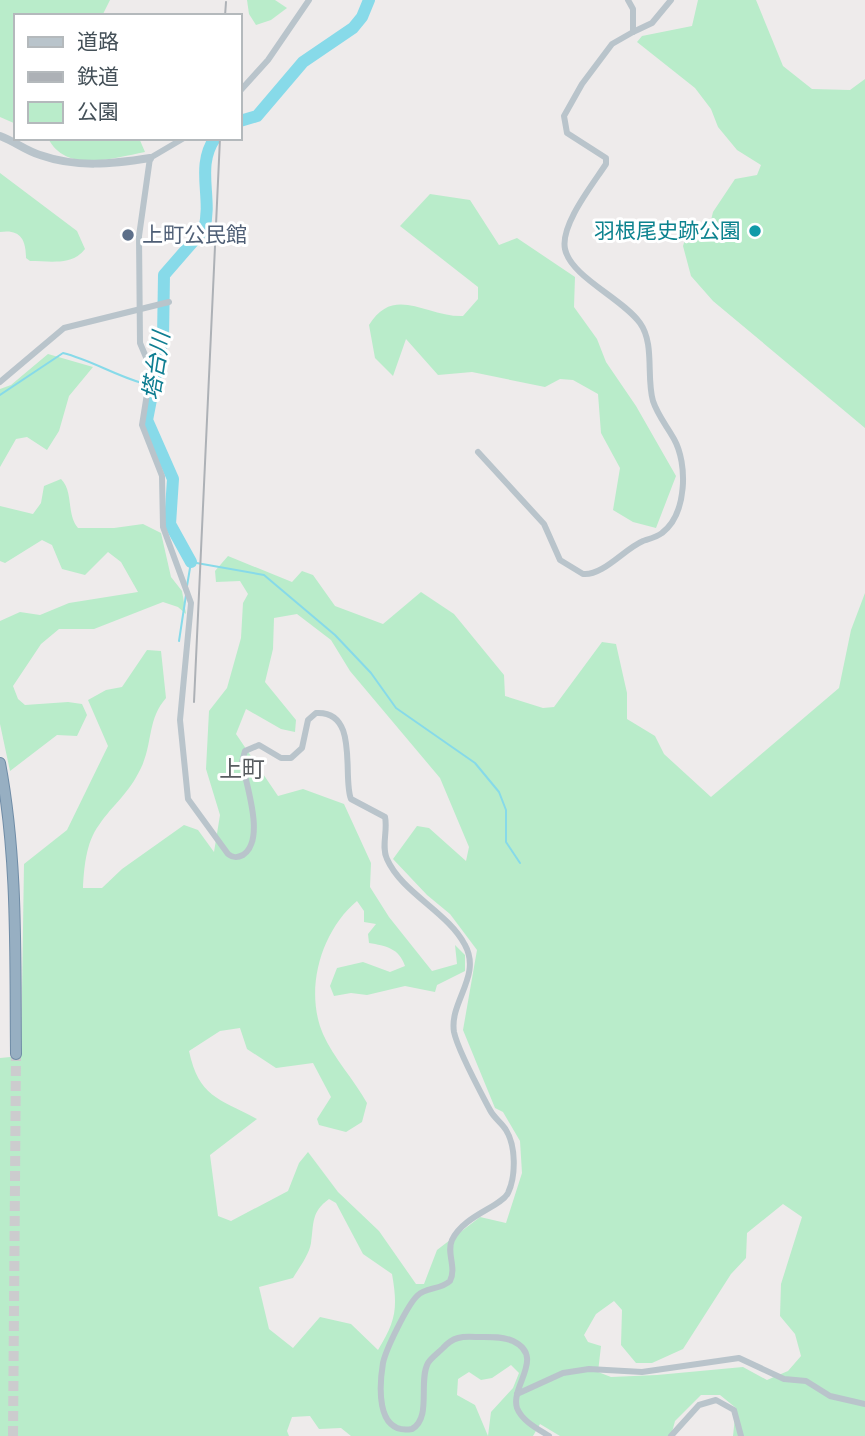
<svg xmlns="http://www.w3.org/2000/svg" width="865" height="1436" viewBox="0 0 865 1436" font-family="Inter,'Noto Sans JP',sans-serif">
<rect width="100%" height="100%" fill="#eeebeb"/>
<!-- green -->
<g fill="#b9ecca" fill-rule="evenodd">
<path d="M0 0H110L102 16H16V124L0 117Z"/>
<path d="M247 0H275L287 8 271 20 256 25 249 14Z"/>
<path d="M698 0H756L783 66 812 89 850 90 865 79V428L713 301 691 276 683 246 687 233 710 224 713 212 735 179 757 175 761 165 737 150 718 127 711 109 695 88 637 42 642 36 692 26Z"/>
<path d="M48 138H139L145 152C113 158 66 174 48 138Z"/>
<path d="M0 173 77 231 85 249C72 266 50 261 30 261L26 258C26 239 20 229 0 232Z"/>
<path d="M430 194 470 200 499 245 517 238 575 277 574 307 597 339 606 362 636 406 676 476 656 528 633 522 613 510 620 468 601 433 598 394 573 380 560 379 545 387 472 372 438 375 406 339 393 376 375 358 369 325C394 284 426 317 463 316L478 299V287L400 226Z"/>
<path d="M48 354 93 367 69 396 59 431 47 450 27 437 16 439 0 467V389L11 385Z"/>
<path d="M61 479C74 492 66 514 78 528H114L143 524 161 533 171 577 182 591 186 614 178 607 163 602 94 629H59L41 644 13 686 18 699 25 705 68 702 82 704 87 715 77 736 57 735 10 771 0 724V621L20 612 40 615 69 603 138 592 121 562 108 552 85 575 62 569 52 545 42 540 5 563 0 561V506L33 514 41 503 44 486Z"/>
<path d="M228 556 292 582 302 571 313 575 335 606 383 624 421 592 454 614 504 675 505 696 543 708 554 707 602 642 616 644 627 693V719L655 736 664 754 711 797 839 688 851 630 865 593V1436H733L736 1408 720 1395H701L675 1421 671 1436H560L540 1424 533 1436H351L341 1428 319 1429 310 1416 292 1417 287 1431 289 1436H0V1058L21 1056 24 864 67 830 108 746 88 700 106 690 122 687 147 650 161 651 166 698C147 720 153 743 141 768 128 795 114 803 99 825 86 842 84 868 83 888H102L122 869 184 825 198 830 214 852 220 815 206 769 209 711 227 688 241 638 243 603 248 594 240 581 216 582 215 571ZM297 614 331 640 350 671 440 778 469 847 466 861 429 828 417 826 393 859 427 895 450 914 477 950 463 1030 495 1108 503 1112 520 1141 522 1173 506 1223 480 1217 437 1250 424 1284H416L379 1231 338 1192 308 1152 299 1163 288 1191 231 1221 218 1216 210 1155 257 1119C218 1098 199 1097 189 1051L220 1031 240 1028 247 1049 276 1068 313 1063 331 1097 317 1119 319 1125 346 1132 362 1122 367 1103C355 1081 333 1057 323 1034 304 990 321 931 357 901L364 911V922L376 924 368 934 369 943C386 946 399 948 405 966L390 972 363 962 337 968 330 986 334 996 351 993 367 995 405 986 435 992 437 985 465 971V955L455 945 457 964 432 971 389 917 370 887 371 863 344 804 303 789 278 796 236 734 246 709 281 729 295 732 296 720 265 682 273 649 274 618ZM329 1199 336 1203 363 1254 392 1274C398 1308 396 1321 378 1350L351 1324 320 1317 293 1348 269 1329 259 1287 293 1278C299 1268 309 1255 311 1243 314 1223 311 1212 329 1199ZM783 1204 802 1217 781 1284 780 1316 795 1334 801 1356 788 1371 767 1380 743 1367 657 1375 611 1377 598 1372 601 1346 588 1342 584 1335 596 1314 614 1301 622 1310 621 1345 636 1363H652L683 1349 731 1274 746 1258 747 1233ZM511 1365 519 1373 513 1388 491 1412 488 1436 475 1405 457 1395 458 1379 469 1372 481 1380 492 1378Z"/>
</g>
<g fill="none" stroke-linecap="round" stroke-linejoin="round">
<!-- stream -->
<g stroke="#87dae9" stroke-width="2">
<path d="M0 395 63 353C91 360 114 375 142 383"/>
<path d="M187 586 191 562 264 575 335 635 371 673 396 708 475 763 499 792 506 810V842L520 863"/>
<path d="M179 641 186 595"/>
</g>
<!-- river -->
<g stroke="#87dae9" stroke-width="12">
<path d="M240 121 257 116 303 62 353 28 362 17 369 0"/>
<path d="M191 562 170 524 173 479 147 420 163 338 164 275 204 229C213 198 195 167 215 138"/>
</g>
<!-- trunk-tunnel -->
<path stroke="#ccccce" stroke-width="10" stroke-dasharray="10 5" stroke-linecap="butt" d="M13 1436 16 1054"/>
<defs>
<path id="trunk" d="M0 763C18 859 15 957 16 1054"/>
</defs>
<!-- trunk casing -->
<use href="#trunk" stroke="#6f8ca6" stroke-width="12"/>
<!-- minor -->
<g stroke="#b9c4cb" stroke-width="6">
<path d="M633 32 652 23 671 0"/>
<path d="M240 91 268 60 309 0"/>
<path d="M184 138 150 158 139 236 140 343 151 369 142 425 162 476 163 527 191 603 180 720 188 799 228 854C233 858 237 858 243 855 266 840 246 785 242 762L245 751 259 745 281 758H291L302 748 308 720 316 713C360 710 342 778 351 799L385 817C388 830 381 847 387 859 402 893 448 912 465 945 482 976 449 1002 454 1032 458 1051 480 1091 490 1110 494 1118 502 1123 506 1130 516 1146 516 1176 508 1193 501 1207 464 1215 452 1240 446 1253 457 1267 450 1281 441 1290 425 1287 417 1296 407 1306 386 1349 383 1363 380 1381 374 1436 412 1429 432 1418 418 1381 428 1363 431 1358 438 1353 443 1348 453 1337 462 1336 476 1337 488 1337 502 1336 513 1341 546 1357 510 1386 517 1408 522 1421 538 1429 549 1436"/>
<path d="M0 382 64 328 169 302"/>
<path d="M478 452 544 524 560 560 583 574C603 576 624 549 643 541 649 539 657 537 662 533 687 514 688 464 674 439 667 426 658 416 653 401 646 377 655 344 640 323 622 298 571 277 565 249 560 225 593 184 606 164V158L567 133 564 116 582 84 612 44 633 32V9L628 0"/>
<path d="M517 1394 563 1373 589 1369 642 1372 739 1358 784 1379 806 1381 830 1396 865 1404"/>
<path d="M671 1436 699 1405 716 1400 734 1410 741 1436"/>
</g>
<!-- tertiary -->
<path stroke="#b9c4cb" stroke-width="8" d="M0 136C14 141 26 151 40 155 77 168 112 164 150 158"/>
<!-- trunk -->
<use href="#trunk" stroke="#97afc2" stroke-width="10"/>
<!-- rail -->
<g stroke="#adb1b6" stroke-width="2">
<path d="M225 16 226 2"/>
<path d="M194 702 220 138"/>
</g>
</g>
<!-- markers -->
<circle fill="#0f9aa8" stroke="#fff" stroke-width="2.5" cx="755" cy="231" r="7"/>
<circle fill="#5c6f8a" stroke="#fff" stroke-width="2.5" cx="128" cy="235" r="7"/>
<g text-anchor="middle" stroke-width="6" stroke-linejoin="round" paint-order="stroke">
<!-- culture labels -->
<g font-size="21" fill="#0d838f" stroke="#fff" text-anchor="end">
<text x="741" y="238">羽根尾史跡公園</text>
</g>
<!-- service labels -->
<g font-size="21" fill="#4e5e75" stroke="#fff" text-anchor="start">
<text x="142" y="242">上町公民館</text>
</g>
<!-- water labels -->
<g font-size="23" font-style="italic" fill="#0f7e92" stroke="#fff">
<text transform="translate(156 366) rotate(-81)" y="8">塔台川</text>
</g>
<!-- neighbourhood labels -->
<g font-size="23" fill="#585c60" stroke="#fff">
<text x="242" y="777">上町</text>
</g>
</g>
<!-- legend -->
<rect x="14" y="14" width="228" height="126" fill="#ffffff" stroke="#b4b9bc" stroke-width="2"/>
<rect x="28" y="37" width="35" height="10" fill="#b9c4cb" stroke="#b4b9bc" stroke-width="2"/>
<text x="77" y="49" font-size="21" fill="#445058">道路</text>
<rect x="28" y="72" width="35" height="10" fill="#adb1b6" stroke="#b4b9bc" stroke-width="2"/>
<text x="77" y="84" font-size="21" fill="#445058">鉄道</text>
<rect x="28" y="102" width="35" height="21" fill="#b9ecca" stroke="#b4b9bc" stroke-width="2"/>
<text x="77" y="119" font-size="21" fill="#445058">公園</text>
</svg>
